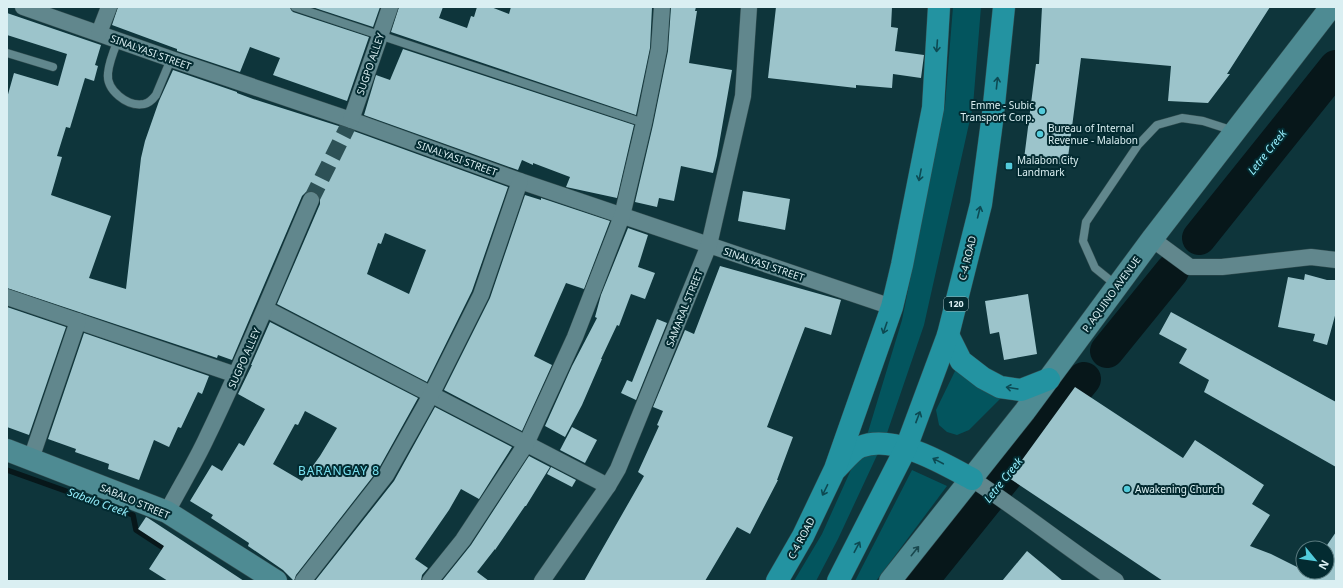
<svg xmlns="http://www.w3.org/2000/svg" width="1343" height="588" viewBox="0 0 1343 588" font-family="'Noto Sans',sans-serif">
<rect width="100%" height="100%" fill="#0e353b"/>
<!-- green -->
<g fill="#03555e">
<path d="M953 7H981L973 106 924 325 886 436 838 539 816 581H794L822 534 868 432 902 320 945 105Z"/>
<path d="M957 367 1005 394 969 430 957 435 947 432 939 425 936 410Z"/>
<path d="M912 470 947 486 876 581H855Z"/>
</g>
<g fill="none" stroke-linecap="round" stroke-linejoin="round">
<!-- stream -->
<path stroke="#07171a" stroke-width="5.5" d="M7 470 133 515 136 530 168 551"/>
<!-- river -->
<g stroke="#07171a" stroke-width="34">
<path d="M1199 238 1336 67"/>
<path d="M1107 351 1172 271"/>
<path d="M921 581 1084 379"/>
</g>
</g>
<!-- building -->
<g fill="#9cc4cb" fill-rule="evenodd">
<path d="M118 7H290L291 10 293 12 369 37 347 101 273 75 280 58 250 47 240 72 177 51V49L112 25Z"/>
<path d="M312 7H380L373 27Z"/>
<path d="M399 7H443L439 18 467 28 471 16 474 17 477 7H491L509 14 511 7H652L650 48 636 115 391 32Z"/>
<path d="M671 7H696L695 11H697L689 63 732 70 717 156 713 173 681 166 674 201 659 198 657 207 635 202 653 125 668 51Z"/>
<path d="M776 7H892L891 27 898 28 895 51 924 55 921 78 893 74 892 88 856 85V88L768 78Z"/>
<path d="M1042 7H1270L1227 74H1230L1208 103 1168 101 1171 66 1081 58 1067 165 1024 159 1036 64H1039Z"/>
<path d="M7 13 101 45 95 65 98 66 94 81 85 78 70 128 66 127 57 156 62 157 51 195 111 216 89 278 126 289 141 158 145 141 159 101 173 70 237 92V93L253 99 348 129 508 187 472 291 427 382 277 304 320 204V199L319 195 314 191H310L306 192 302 196 232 360 218 355 217 358 7 288V98L14 73 58 86 67 54 7 35ZM385 233 426 250 409 294 367 274 378 243 381 244Z"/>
<path d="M403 49 634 125 617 198 566 187 570 177 533 163V165L522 160 518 170 364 115 376 75 390 80Z"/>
<path d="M743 191 790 199 785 230 738 221Z"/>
<path d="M525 195 541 200V198L610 221 584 289 566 283 534 356 552 365 522 431 444 390 490 298Z"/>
<path d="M628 228 648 235 638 267 655 273 645 299 631 294 619 326 617 325 601 359H602L582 405 565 437 545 426 572 366 597 318 595 317 601 295Z"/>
<path d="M720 266 841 300 831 335 805 327 767 427 793 437 777 480H778L750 534 737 527 705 581H584L644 476 638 472 659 426 657 425 663 411 653 407 685 330 694 334Z"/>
<path d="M1305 274 1327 280H1336V312L1327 345 1313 341 1315 334 1278 327 1288 277 1304 280Z"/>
<path d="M1028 294 1037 354 1004 360 999 332 990 334 985 301Z"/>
<path d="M7 307 66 327 29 435 7 427Z"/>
<path d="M1171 312 1336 402V467L1204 392 1209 380 1179 363 1187 349 1159 334Z"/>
<path d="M657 319 667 323 636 400 621 393 627 380 632 382Z"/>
<path d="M270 322 418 398 378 470 296 575 294 581 283 570 248 546 249 543 211 518 213 515 190 501 212 465 222 471 239 443 244 446 265 409 238 394 252 365H251ZM305 411 337 428 320 456 302 481 273 464 295 424 298 425Z"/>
<path d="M84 333 209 376 202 394 198 392 181 428 178 427 169 447 154 440 139 480 108 469 109 464 75 452 76 449 48 439Z"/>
<path d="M1075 387 1183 458 1195 440 1264 485 1252 504 1270 515 1250 546 1271 554 1303 570V572L1308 573 1309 572H1327V548H1325L1336 532V581H1163L1009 478Z"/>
<path d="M435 407 512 447 479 499 461 489 449 510 415 559 428 568 422 575 421 581H315L394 481Z"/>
<path d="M572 427 597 440 585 463 560 450Z"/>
<path d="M529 456 550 467 526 506H525L495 550V549L477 572 489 581H442L471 545Z"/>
<path d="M551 467 576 480 572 487 547 474Z"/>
<path d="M146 517 148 518 244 581H168L149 569 164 546 138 529Z"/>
<path d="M1027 551 1063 581H1002Z"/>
</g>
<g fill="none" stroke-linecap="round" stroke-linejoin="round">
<!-- street-tunnel -->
<path stroke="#2d5156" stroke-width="16" stroke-dasharray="16 8" stroke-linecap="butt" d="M311 200 351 120"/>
<defs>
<g id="lane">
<path d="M295 7 644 123"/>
<path d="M118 40C114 50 109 62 108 73 106 90 127 107 144 104 149 103 153 99 156 95L171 59"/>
<path d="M7 53 53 67"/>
<path d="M1116 285 1095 268 1083 241 1086 222 1138 145 1157 125 1182 118 1203 121 1234 131"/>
</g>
<g id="street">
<path d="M23 7 171 59 351 120 520 181 892 307"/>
<path d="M99 33 109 7"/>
<path d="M351 120 390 7"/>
<path d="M1152 239 1190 267H1222L1311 257 1336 260"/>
<path d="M7 297 236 375"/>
<path d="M266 309 608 486"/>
<path d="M31 459 78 321"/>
<path d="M972 479C1021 511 1067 548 1116 581"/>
<path d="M167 512C180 487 195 463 207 437 245 359 277 279 311 200"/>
<path d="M303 581 386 475 431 395 481 295 520 181"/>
<path d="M430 581 463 540 526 444 575 337 622 216 644 123 659 49 662 7"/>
<path d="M542 581 608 486 618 469 709 245 743 96 749 7"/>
</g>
<g id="secondary">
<path d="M7 450 167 512 276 581"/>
<path d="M890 581 1025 411 1152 239 1331 7"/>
</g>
<g id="highway">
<path d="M948 335 961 361 983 378 1000 387 1021 390 1049 379"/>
<path d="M837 468C843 462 853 450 860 447 893 433 944 464 972 479"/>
<path d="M777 581 803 536 835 469 892 307 902 265 933 108 939 7"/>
<path d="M838 581 906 448 948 335 981 204 993 114 1004 7"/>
</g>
</defs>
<!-- lane casing -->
<use href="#lane" stroke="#344f52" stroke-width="9"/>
<!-- street casing -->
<use href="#street" stroke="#344f52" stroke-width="17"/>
<!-- secondary casing -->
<use href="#secondary" stroke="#344f52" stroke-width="23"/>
<!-- highway casing -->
<use href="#highway" stroke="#344f52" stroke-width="23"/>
<!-- lane -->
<use href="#lane" stroke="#61878d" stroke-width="8"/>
<!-- street -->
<use href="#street" stroke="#61878d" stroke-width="16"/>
<!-- secondary -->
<use href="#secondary" stroke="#4e8b93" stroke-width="22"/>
<!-- highway -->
<use href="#highway" stroke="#2393a1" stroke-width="22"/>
</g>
<!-- one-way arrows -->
<defs><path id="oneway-shaft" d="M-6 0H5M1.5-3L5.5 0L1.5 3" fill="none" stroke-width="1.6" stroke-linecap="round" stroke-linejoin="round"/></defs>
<g stroke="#0d4a53">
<use href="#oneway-shaft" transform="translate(937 46) rotate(94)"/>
<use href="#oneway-shaft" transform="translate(997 83) rotate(-84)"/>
<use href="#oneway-shaft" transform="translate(920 175) rotate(101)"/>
<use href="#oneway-shaft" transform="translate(979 212) rotate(-76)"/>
<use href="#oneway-shaft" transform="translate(885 328) rotate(109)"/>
<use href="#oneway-shaft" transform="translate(1012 388) rotate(-171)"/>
<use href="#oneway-shaft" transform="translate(918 417) rotate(-69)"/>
<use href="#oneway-shaft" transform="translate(938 461) rotate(-152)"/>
<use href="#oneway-shaft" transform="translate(825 490) rotate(116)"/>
<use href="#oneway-shaft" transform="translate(857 547) rotate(-62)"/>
</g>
<use stroke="#1a484e" href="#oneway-shaft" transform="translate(915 551) rotate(-51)"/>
<!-- markers -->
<g fill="#53cbdb" stroke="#032b31" stroke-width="1.5">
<circle cx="1042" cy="111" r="4"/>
<circle cx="1040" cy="134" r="4"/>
<rect x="1005" y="162" width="8" height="8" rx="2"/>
<circle cx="1127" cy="489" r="4"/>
</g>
<g text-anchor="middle" stroke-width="4" stroke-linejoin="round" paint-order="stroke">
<!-- shield labels -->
<rect fill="#032b31" stroke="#9ab4b8" stroke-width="1" x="944" y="297" width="24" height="14" rx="3"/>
<g font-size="9" font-weight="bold" fill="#daeff2">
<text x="956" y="307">120</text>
</g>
<!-- street labels -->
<g font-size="10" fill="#daeff2" stroke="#032b31">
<text transform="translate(151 52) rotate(20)" y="4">SINALYASI STREET</text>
<text transform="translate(370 64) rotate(-71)" y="4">SUGPO ALLEY</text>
<text transform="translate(457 158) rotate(20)" y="4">SINALYASI STREET</text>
<text transform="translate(967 258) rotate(-76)" y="4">C-4 ROAD</text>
<text transform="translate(764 264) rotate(19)" y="4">SINALYASI STREET</text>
<text transform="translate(1111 294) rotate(-54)" y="4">P. AQUINO AVENUE</text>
<text transform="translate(684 308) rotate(-68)" y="4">SAMARAL STREET</text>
<text transform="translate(244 358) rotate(-66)" y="4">SUGPO ALLEY</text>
<text transform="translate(135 501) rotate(23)" y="4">SABALO STREET</text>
<text transform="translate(801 538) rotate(-62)" y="4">C-4 ROAD</text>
</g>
<!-- poi labels -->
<g font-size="10" fill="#daeff2" stroke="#032b31" text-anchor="start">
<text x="1034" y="109" text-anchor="end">Emme - Subic<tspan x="1034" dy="12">Transport Corp.</tspan></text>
<text x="1048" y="132">Bureau of Internal<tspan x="1048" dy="12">Revenue - Malabon</tspan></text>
<text x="1017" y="164">Malabon City<tspan x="1017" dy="12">Landmark</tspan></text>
<text x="1135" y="493">Awakening Church</text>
</g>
<!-- water labels -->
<g font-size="11" font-style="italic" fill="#95eefc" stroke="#032b31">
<text transform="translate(1267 152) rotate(-51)" y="4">Letre Creek</text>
<text transform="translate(1003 480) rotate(-51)" y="4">Letre Creek</text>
<text transform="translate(98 502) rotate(20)" y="4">Sabalo Creek</text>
</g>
<!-- quarter labels -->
<g font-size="12" letter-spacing="1" fill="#78e2f1" stroke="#032b31">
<text x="339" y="475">BARANGAY 8</text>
</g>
</g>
<!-- border -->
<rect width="1343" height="588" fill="none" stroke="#daeff2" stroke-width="16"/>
<!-- north arrow -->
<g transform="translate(1315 560) rotate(119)"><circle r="19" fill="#032b31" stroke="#59797e"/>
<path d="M0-3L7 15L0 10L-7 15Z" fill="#53cbdb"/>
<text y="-6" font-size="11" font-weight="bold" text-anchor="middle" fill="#daeff2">N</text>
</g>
</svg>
